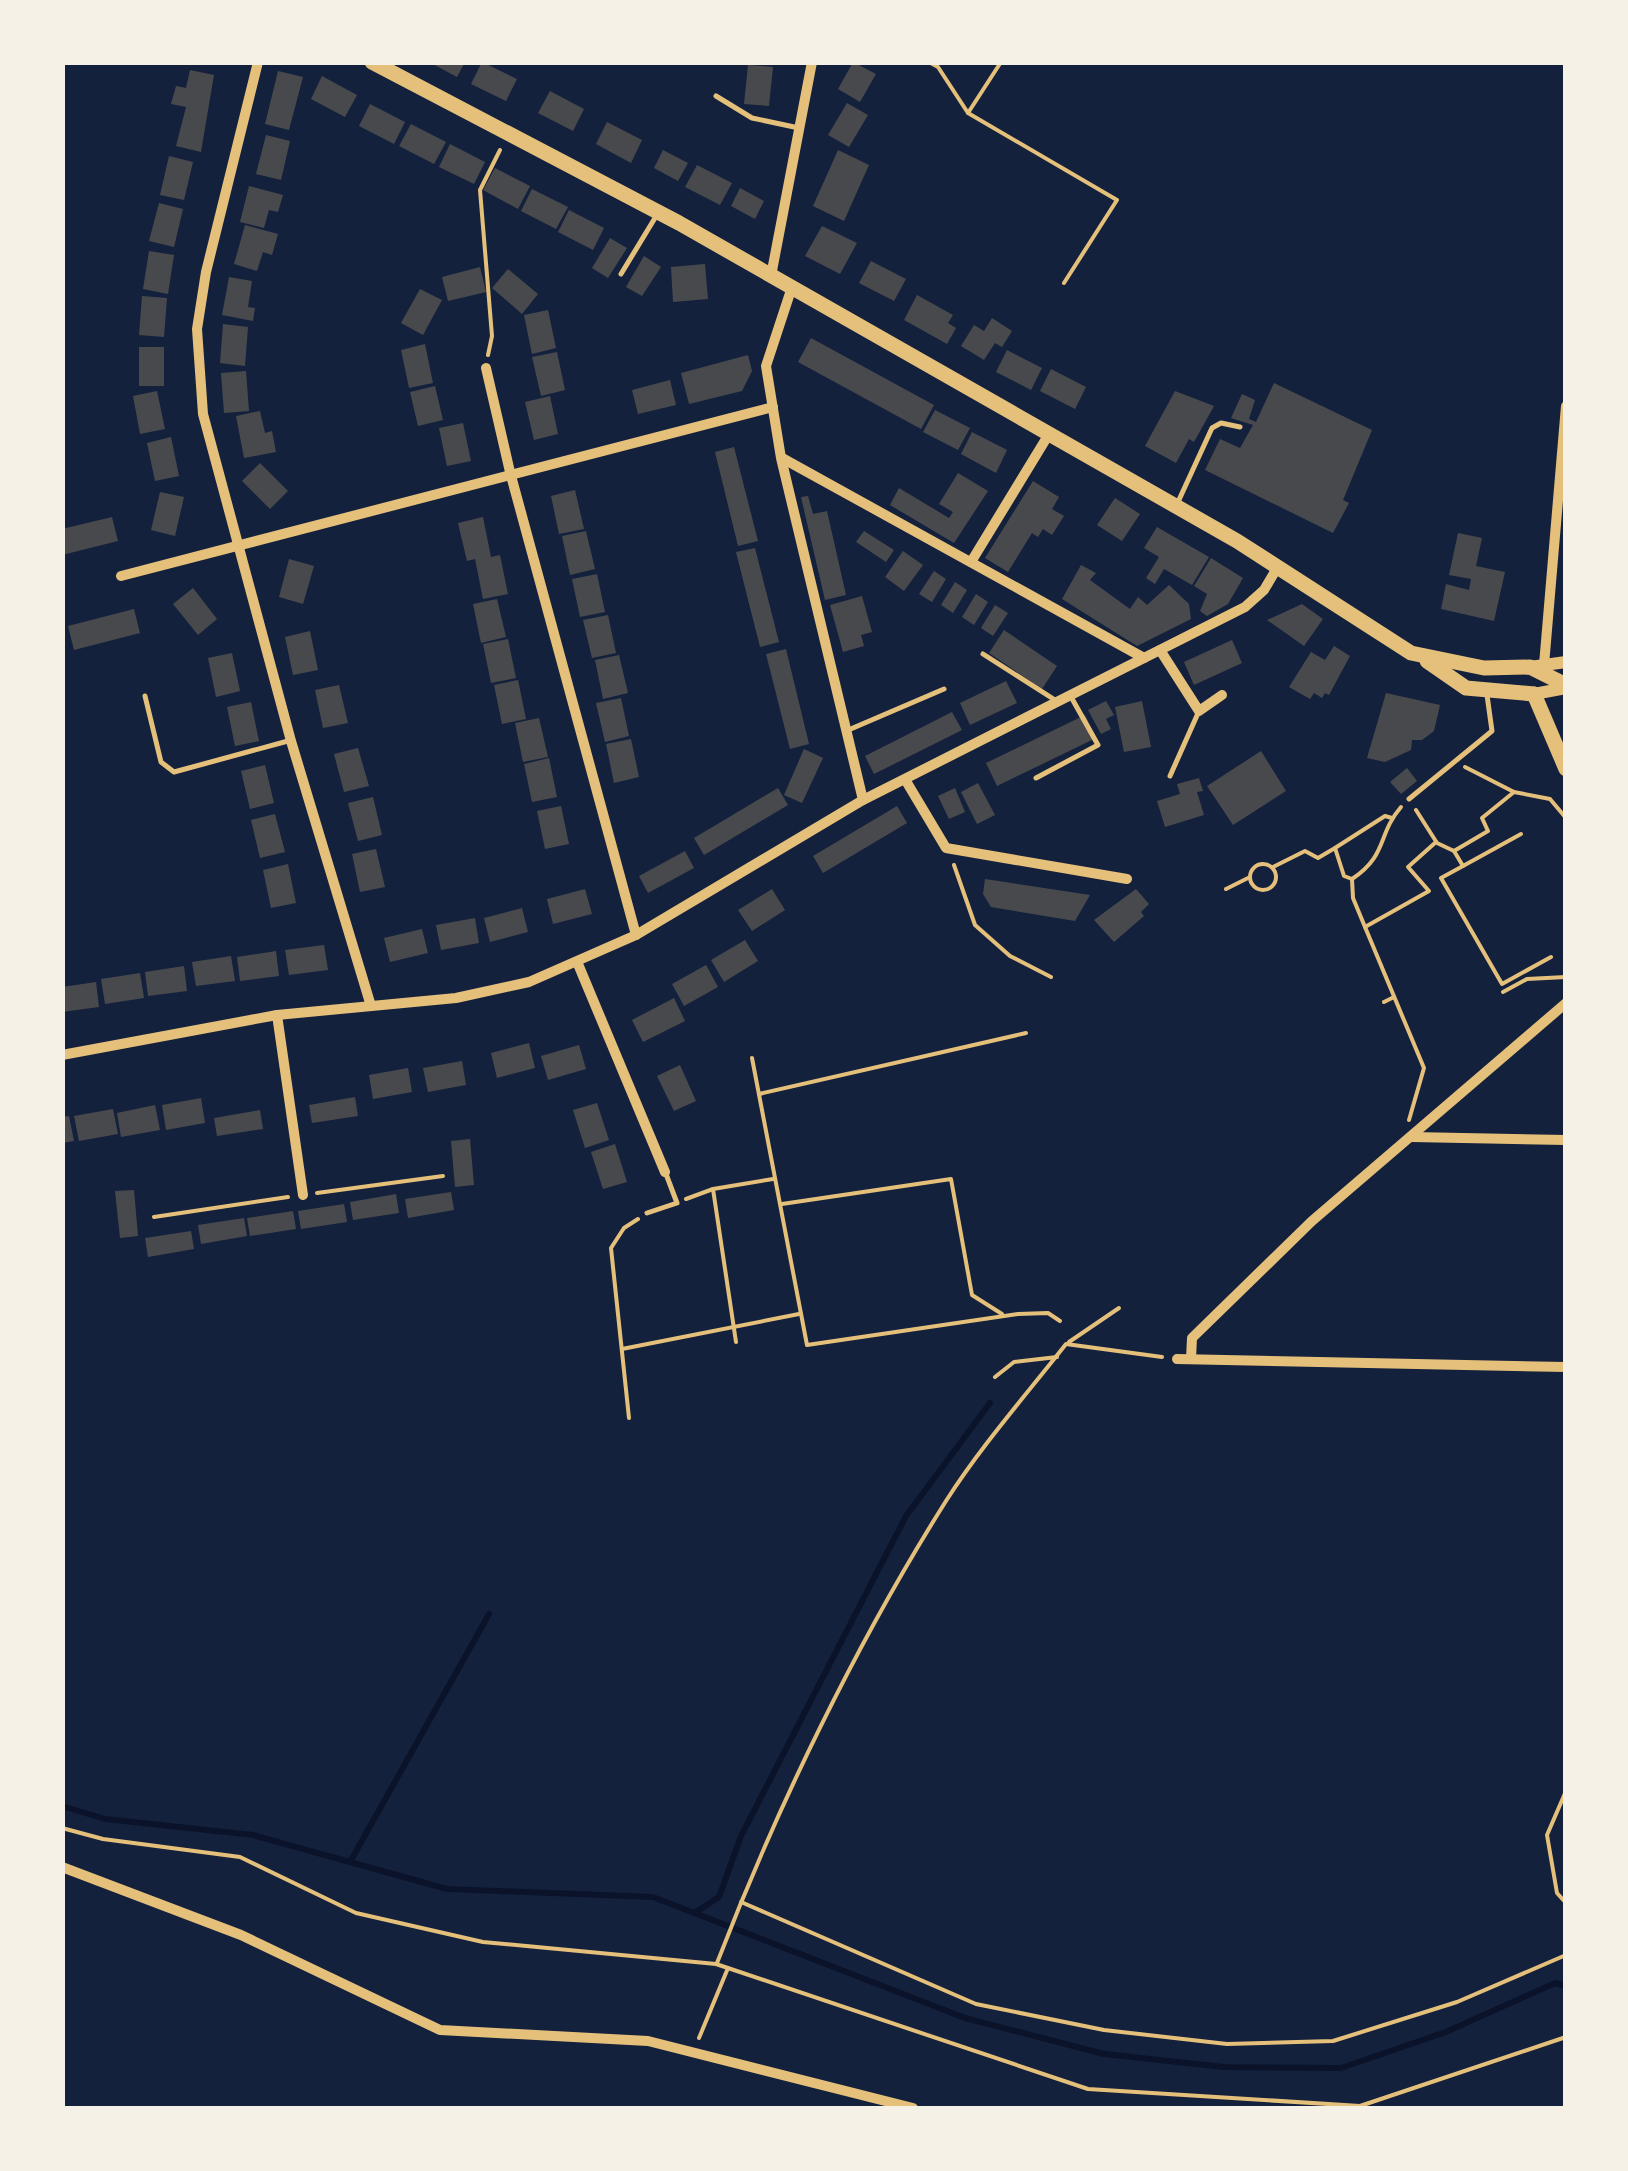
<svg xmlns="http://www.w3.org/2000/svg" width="1628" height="2171" viewBox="0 0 1628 2171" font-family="Montserrat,sans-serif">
<rect width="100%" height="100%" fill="#14213d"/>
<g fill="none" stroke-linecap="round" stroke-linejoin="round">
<!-- stream -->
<g stroke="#0b132b" stroke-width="6">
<path d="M62 1806 105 1819 253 1835 447 1889 653 1897 965 2018 1104 2054 1224 2067 1341 2068 1446 2032 1555 1983 1566 1986"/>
<path d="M350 1862 489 1614"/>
<path d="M696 1912 719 1897 741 1836 906 1516 990 1403"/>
</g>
</g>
<!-- building -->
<g fill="#48494c">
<path d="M429 62H465L457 77Z"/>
<path d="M482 62 517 79 506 101 471 84Z"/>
<path d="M853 62 876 74 860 102 838 89Z"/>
<path d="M748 65 773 67 769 106 744 104Z"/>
<path d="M190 70 214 75 201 152 176 146 186 107 171 104 176 86 186 88Z"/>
<path d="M278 71 303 77 289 130 265 124Z"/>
<path d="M322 76 357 95 345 117 311 99Z"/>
<path d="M550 91 584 109 573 131 538 113Z"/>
<path d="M847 103 868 115 849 147 828 135Z"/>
<path d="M370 104 405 122 394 144 359 126Z"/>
<path d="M607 122 642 140 631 163 596 144Z"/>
<path d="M411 124 446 142 434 164 399 146Z"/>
<path d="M266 135 290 141 281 180 256 174Z"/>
<path d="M450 144 485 162 474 184 439 167Z"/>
<path d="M663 150 688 163 678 181 654 168Z"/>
<path d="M838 150 869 165 844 221 813 206Z"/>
<path d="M169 156 193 162 184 200 160 195Z"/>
<path d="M697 165 732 183 720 205 685 187Z"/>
<path d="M495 168 530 186 518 209 483 190Z"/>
<path d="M249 186 283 195 278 212 269 210 264 228 240 222Z"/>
<path d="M740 188 764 201 755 219 731 206Z"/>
<path d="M532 189 568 207 556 229 521 211Z"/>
<path d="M159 203 183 209 174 247 149 241Z"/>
<path d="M569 210 604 228 593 250 558 232Z"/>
<path d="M245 225 278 234 272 255 263 252 257 271 234 264Z"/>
<path d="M822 226 857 243 840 274 805 256Z"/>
<path d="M610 238 627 248 608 278 592 268Z"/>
<path d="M149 251 174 255 168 294 143 289Z"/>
<path d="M644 256 661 267 642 296 626 287Z"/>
<path d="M871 261 906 279 894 301 859 283Z"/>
<path d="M705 264 708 299 673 302 671 267Z"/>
<path d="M480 267 486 292 448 301 442 277Z"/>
<path d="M508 269 538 294 522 314 492 288Z"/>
<path d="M229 277 252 281 248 307 255 308 253 321 222 315Z"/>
<path d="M420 289 442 300 423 335 401 323Z"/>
<path d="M917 295 953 315 948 323 956 328 947 344 904 320Z"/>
<path d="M142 296 167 298 164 337 139 335Z"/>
<path d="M548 310 556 348 532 354 524 315Z"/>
<path d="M992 318 1012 331 1002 347 995 343 984 360 961 346 974 325 984 331Z"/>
<path d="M223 324 248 327 245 366 220 363Z"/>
<path d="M811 338 934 405 921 429 798 362Z"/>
<path d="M425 344 433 383 409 388 401 350Z"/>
<rect x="139" y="347" width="25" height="39"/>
<path d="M1007 350 1042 368 1031 390 996 372Z"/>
<path d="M557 352 565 390 541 396 532 357Z"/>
<path d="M748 355 752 371 742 391 689 404 681 373Z"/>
<path d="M1051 369 1086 387 1075 409 1040 391Z"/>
<path d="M246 371 249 411 224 413 221 373Z"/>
<path d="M670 380 676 405 638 414 632 390Z"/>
<path d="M1274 383 1372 430 1343 500 1349 503 1333 533 1205 470 1220 439 1240 448 1253 425 1231 418 1242 394 1255 400 1249 419 1256 422Z"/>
<path d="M435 386 443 420 418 426 410 392Z"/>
<path d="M157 391 165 429 140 434 133 396Z"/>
<path d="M1175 391 1214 406 1194 442 1189 439 1176 463 1145 446Z"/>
<path d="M550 396 558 434 534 440 525 402Z"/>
<path d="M935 410 970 428 958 450 923 432Z"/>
<path d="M260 411 265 433 272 431 276 452 244 458 236 416Z"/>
<path d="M463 423 471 461 447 466 439 428Z"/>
<path d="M972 432 1007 450 996 473 961 454Z"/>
<path d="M171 437 179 476 155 481 147 443Z"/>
<path d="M734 447 758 541 738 546 715 452Z"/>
<path d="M260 463 288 491 270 509 242 481Z"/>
<path d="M958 473 988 491 954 543 890 505 899 488 949 518 953 512 939 504Z"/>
<path d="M1033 481 1059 497 1052 509 1064 516 1052 535 1043 529 1038 537 1032 533 1008 572 985 558Z"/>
<path d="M575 490 584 529 559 534 551 496Z"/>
<path d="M160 492 184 497 175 536 151 530Z"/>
<path d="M808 496 813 514 827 511 846 595 825 600 801 497Z"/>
<path d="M1115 498 1140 514 1122 541 1097 525Z"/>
<path d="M112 517 118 541 62 555V529Z"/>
<path d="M483 517 491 557 500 555 508 594 483 599 475 559 467 561 458 523Z"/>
<path d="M1157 527 1209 557 1192 585 1164 569 1155 584 1146 578 1159 557 1144 548Z"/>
<path d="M586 531 595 569 570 575 562 536Z"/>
<path d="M864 531 894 550 886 562 856 542Z"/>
<path d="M1458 533 1482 538 1476 566 1505 572 1494 621 1441 609 1446 584 1469 590 1471 579 1449 575Z"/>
<path d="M755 548 779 642 760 647 736 552Z"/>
<path d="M903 551 923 565 904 591 885 577Z"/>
<path d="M1211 558 1243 578 1228 604 1207 616 1200 611 1207 594 1194 586Z"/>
<path d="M289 559 314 566 303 604 279 597Z"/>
<path d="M1081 565 1096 573 1090 580 1130 609 1138 597 1147 605 1169 585 1189 604 1191 619 1137 646 1062 599Z"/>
<path d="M934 571 946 579 932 602 919 594Z"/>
<path d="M597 574 605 612 580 617 572 579Z"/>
<path d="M955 582 967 590 953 613 941 605Z"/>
<path d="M193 588 217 619 198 635 173 604Z"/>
<path d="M976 594 988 602 974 625 962 617Z"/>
<path d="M862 596 872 632 861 635 864 646 843 652 830 605Z"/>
<path d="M497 599 506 637 481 643 473 604Z"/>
<path d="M1302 604 1323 619 1304 646 1267 620Z"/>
<path d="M995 605 1008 613 993 636 981 628Z"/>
<path d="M134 609 140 633 74 650 68 626Z"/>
<path d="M608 615 616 653 592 658 583 620Z"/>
<path d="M1004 630 1057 666 1042 689 989 653Z"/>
<path d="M310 631 318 670 293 675 285 637Z"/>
<path d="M508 639 516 678 491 683 483 644Z"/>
<path d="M1232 640 1242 663 1194 685 1184 662Z"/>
<path d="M1334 646 1350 656 1329 695 1325 693 1322 698 1314 693 1310 699 1289 687 1311 652 1325 660Z"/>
<path d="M786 649 809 744 790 749 766 654Z"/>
<path d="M232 653 240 691 216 697 208 658Z"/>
<path d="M619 655 628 693 603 699 595 660Z"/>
<path d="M518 680 526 719 502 724 494 685Z"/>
<path d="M1006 681 1017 703 970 725 960 703Z"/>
<path d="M339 685 348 723 323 728 315 690Z"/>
<path d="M1386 693 1440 705 1434 731 1422 740H1412L1411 750 1385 762 1367 758Z"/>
<path d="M621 698 629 736 605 742 596 703Z"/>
<path d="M1106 701 1114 715 1106 719 1111 729 1101 734 1088 710Z"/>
<path d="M1142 701 1151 747 1124 752 1115 707Z"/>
<path d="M251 702 259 741 235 746 227 707Z"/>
<path d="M952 712 962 730 874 774 865 756Z"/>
<path d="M1085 715 1096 738 997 786 986 763Z"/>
<path d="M539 718 548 757 523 762 515 723Z"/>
<path d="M631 739 639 777 614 783 606 744Z"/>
<path d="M358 748 369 786 344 792 334 754Z"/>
<path d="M804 749 823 758 802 803 784 795Z"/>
<path d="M1261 751 1286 791 1233 825 1207 786Z"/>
<path d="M549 758 557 797 532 802 524 764Z"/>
<path d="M265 765 274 803 250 809 241 771Z"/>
<path d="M1407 768 1417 781 1401 794 1390 782Z"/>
<path d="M1199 778 1203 791 1197 792 1204 815 1165 827 1157 801 1180 794 1177 784Z"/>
<path d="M978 783 995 815 977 824 961 792Z"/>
<path d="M778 788 788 805 704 855 694 838Z"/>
<path d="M955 788 965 812 949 819 938 796Z"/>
<path d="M373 797 382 835 358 841 348 803Z"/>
<path d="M561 806 569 844 545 849 537 811Z"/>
<path d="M897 806 907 823 823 873 813 856Z"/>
<path d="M275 814 285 852 260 858 251 820Z"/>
<path d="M376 849 385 887 360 892 352 854Z"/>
<path d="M685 851 694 868 648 893 639 876Z"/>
<path d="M288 864 296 903 271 908 263 870Z"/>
<path d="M985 879 1090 895 1075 921 991 907 983 894Z"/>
<path d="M585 889 592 914 553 924 547 899Z"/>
<path d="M772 889 785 910 752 931 738 910Z"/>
<path d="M1136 889 1149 904 1141 912 1144 916 1114 942 1094 920Z"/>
<path d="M522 908 528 932 490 942 484 918Z"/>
<path d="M475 918 479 943 441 950 436 925Z"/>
<path d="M422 929 428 953 390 962 384 938Z"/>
<path d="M745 940 758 961 724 982 711 960Z"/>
<path d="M324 945 328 970 289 975 285 950Z"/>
<path d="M276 951 279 976 240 981 237 957Z"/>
<path d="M231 956 235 981 196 986 192 962Z"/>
<path d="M706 965 718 987 684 1006 672 984Z"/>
<path d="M184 966 187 991 148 996 145 972Z"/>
<path d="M140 973 144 998 105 1004 101 979Z"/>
<path d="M96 982 99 1007 62 1012V987Z"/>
<path d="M674 998 685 1021 643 1042 632 1020Z"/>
<path d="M529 1043 535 1068 497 1078 491 1053Z"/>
<path d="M579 1045 586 1069 548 1080 541 1056Z"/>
<path d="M462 1061 466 1085 428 1092 423 1068Z"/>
<path d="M680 1065 696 1101 674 1111 657 1076Z"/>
<path d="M408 1068 412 1092 373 1099 369 1075Z"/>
<path d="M355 1097 358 1116 312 1123 309 1105Z"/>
<path d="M201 1098 205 1123 166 1130 162 1105Z"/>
<path d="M597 1103 609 1140 585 1148 573 1110Z"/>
<path d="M155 1105 160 1130 121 1137 117 1113Z"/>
<path d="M113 1109 118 1134 79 1141 74 1116Z"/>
<path d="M260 1110 263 1129 217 1136 214 1118Z"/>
<path d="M69 1116 74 1141 62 1143V1117Z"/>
<path d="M470 1139 474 1185 455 1187 451 1141Z"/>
<path d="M615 1144 627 1182 603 1189 591 1152Z"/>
<path d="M134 1190 138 1236 120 1238 115 1191Z"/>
<path d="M451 1192 454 1210 408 1218 405 1199Z"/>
<path d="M396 1194 399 1213 353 1220 350 1202Z"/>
<path d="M344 1204 347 1222 301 1229 298 1211Z"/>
<path d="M293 1211 296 1229 250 1236 247 1218Z"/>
<path d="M244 1218 247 1236 201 1244 198 1225Z"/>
<path d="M191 1231 194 1249 148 1257 145 1238Z"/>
</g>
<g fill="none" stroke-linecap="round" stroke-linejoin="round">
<!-- path -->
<g stroke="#e5c07b" stroke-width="4">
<path d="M929 62 938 67 968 113 1117 200 1064 283"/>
<path d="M968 113 1001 62"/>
<path d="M488 355 492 336 480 190 500 150"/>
<path d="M1465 767 1514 792"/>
<path d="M1401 807C1377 835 1388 855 1352 879L1353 898 1365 927 1429 891 1408 867 1436 842"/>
<path d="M1416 810 1437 843 1454 851 1488 831 1482 818 1514 792 1550 799 1566 818"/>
<path d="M1454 851 1463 866 1521 834"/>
<circle cx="1263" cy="877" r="13"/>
<path d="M954 865 975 925 1010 956 1051 977"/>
<path d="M1463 866 1441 878 1502 984 1551 957"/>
<path d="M1273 867 1305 851 1318 858 1335 848"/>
<path d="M1352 879 1344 876 1335 848 1385 816 1392 818"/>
<path d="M1226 889 1250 877"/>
<path d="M1365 927 1424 1068 1409 1120"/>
<path d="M1503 992 1527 979 1566 977"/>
<path d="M1384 1002 1394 997"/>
<path d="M752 1058 807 1345 1018 1314 1048 1313 1060 1321"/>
<path d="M759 1094 1026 1033"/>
<path d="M713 1189 736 1342"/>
<path d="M317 1193 443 1176"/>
<path d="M686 1199 713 1189 773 1179"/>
<path d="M782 1204 951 1179 972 1295 1002 1314"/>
<path d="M154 1217 288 1197"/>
<path d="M1069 1342 1119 1308"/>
<path d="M622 1349 799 1314"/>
<path d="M995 1377 1014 1362 1057 1357"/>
<path d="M629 1418 611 1248 624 1228 638 1219"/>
<path d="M1566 1791 1547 1835 1557 1893 1566 1903"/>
<path d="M62 1828 103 1839 240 1857 356 1913 483 1942 716 1964 1088 2089 1360 2106 1566 2037"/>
<path d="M741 1902 976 2004 1104 2030 1227 2044 1333 2041 1457 2002 1566 1955"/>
<path d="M717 1963C777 1807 857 1642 946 1501 981 1446 1026 1395 1066 1344L1162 1357"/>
<path d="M699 2038 728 1968"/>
</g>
<!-- service -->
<g stroke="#e5c07b" stroke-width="5">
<path d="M716 96 752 118 799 128"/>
<path d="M621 274 658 213"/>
<path d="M1178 502 1212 428 1221 423 1240 427"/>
<path d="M983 654 1055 700"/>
<path d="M145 696 161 762 174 772 288 741"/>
<path d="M846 731 944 689"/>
<path d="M1170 776 1199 711"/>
<path d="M1036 778 1098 745 1070 695"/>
<path d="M1409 799 1492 731 1487 695"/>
<path d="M647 1213 677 1203 666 1174"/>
</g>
<!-- minor -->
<g stroke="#e5c07b" stroke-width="10">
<path d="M258 62 206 272 197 329 203 414 291 741 371 1006"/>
<path d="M771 276 812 62"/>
<path d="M792 287 766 366 781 458 863 800"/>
<path d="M486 368 510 472 636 935"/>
<path d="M782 458 1144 658"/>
<path d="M971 562 1049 434"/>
<path d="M121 576 773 407"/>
<path d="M1160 650 1199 711 1222 695"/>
<path d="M1544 665 1566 406"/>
<path d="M906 781 946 848 1127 879"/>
<path d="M578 964 665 1172"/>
<path d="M277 1015 303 1195"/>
<path d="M62 1055 277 1015 456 998 529 982 636 935 863 800 1245 607 1264 590 1277 568"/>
<path d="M1412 1137 1566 1140"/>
<path d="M1177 1359 1566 1367"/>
<path d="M1191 1359 1192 1338 1312 1221 1566 1003"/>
<path d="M62 1867 241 1935 440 2030 648 2041 913 2108"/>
</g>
<!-- tertiary -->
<g stroke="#e5c07b" stroke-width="12">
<path d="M1530 667 1566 662"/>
<path d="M1534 694 1566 688"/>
</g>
<!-- secondary -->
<g stroke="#e5c07b" stroke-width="15">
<path d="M372 62 679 223 1237 541 1411 653 1484 668 1530 667 1566 685"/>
<path d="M1427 661 1466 688 1534 694"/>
<path d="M1534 694 1566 769"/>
</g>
</g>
<!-- border -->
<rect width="1628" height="2171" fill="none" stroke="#f6f1e7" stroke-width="130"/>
</svg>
